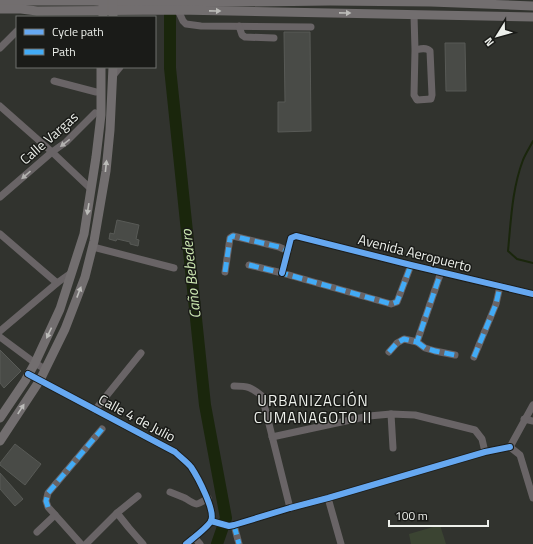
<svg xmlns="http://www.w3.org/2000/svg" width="533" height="544" viewBox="0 0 533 544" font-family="'Titillium Web',sans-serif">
<rect width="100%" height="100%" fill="#31332e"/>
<!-- grass -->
<path fill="#3b4432" d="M440 525 446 544H411L409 534Z"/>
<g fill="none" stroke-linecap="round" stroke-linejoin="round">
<!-- stream -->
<path stroke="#1a260c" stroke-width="2" d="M533 141C530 147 526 153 523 160 512 189 511 220 508 251L517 259 533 263"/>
<!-- river -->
<path stroke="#1a260c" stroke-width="12" d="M170 0V68L205 405 226 518 217 544"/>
</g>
<!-- building -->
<g fill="#494b47" stroke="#585a56">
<path d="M284 32H310L311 131 278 132V102H285Z"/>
<path d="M445 43H465L466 91H446Z"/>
<path d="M117 220 139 225 136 239 139 240 138 246 130 244V242L117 239 116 241 109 239 110 233 114 234Z"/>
<path d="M0 350 21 371 4 388 0 383Z"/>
<path d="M15 444 41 464 25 485 0 465V463Z"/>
<path d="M0 473 23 499 15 506 0 489Z"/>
</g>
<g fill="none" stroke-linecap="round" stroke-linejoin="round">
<!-- minor -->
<g stroke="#696466" stroke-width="7">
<path d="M178 10 183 21 186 24 201 26 311 27"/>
<path d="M414 15 415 50 414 95 417 100 431 99 432 95 430 51C426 47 420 49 415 50"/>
<path d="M239 26 242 35 245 37 274 38"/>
<path d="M0 48 17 31"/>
<path d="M112 77 120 67"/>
<path d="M54 81 96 92"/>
<path d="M0 106 52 152 91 189"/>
<path d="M0 197 52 152 66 142 95 113"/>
<path d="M0 234 57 283"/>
<path d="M93 247 174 268"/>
<path d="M249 265 282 273 391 304 397 302 411 265"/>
<path d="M225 272 230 238 233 236 279 247 288 251"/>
<path d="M282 273 291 238 296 236 411 265 533 294"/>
<path d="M0 331 57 283 71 273"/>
<path d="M0 337 35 363 45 369"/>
<path d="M417 342 425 348 435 351 455 355"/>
<path d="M389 352 397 343 404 339 417 342 441 272"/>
<path d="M474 357 496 304 500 286"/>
<path d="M28 374 175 452C180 457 187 462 191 467 197 476 216 511 211 521 208 527 192 539 186 544"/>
<path d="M234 386C248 386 251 387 262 396L290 508"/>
<path d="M95 410 141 353"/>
<path d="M391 414 393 448"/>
<path d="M524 419 533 421"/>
<path d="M272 437 369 416 391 414 415 415 475 430 482 439 485 452"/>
<path d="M510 447 520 455 533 498"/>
<path d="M510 447 533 405"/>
<path d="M170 492C175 494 180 496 185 498 197 506 196 506 208 498"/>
<path d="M328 498 341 544"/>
<path d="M117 513 129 528 143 544"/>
<path d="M211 521 229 526 234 525 290 508 328 498 485 452 510 447"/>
<path d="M234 525 239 544"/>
<path d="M37 532 55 515"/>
<path d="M194 537 200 544"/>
<path d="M81 544 48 507 46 501 48 493 102 429"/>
<path d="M86 544 117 513 138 496"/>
</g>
<!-- major -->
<g stroke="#726e6f" stroke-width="9">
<path d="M0 1H94L112 2 157 3 330 1 431 2 533 6"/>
<path d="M0 9H21L37 11 178 10 533 17"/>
<path d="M0 418 25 381 35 363 60 309 84 234 96 157 101 115V67"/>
<path d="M0 441 40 380 65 329 85 277 94 241 106 171 110 130 113 67"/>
</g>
<!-- major-bridge -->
<g stroke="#726e6f" stroke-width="9">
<path d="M103 17V0"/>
<path d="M113 17V0"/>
</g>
<!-- quiet -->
<g stroke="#42abf6" stroke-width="5" stroke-dasharray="10 5" stroke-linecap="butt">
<path d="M249 265 282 273 391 304 397 302 411 265"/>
<path d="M225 272 230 238 233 236 279 247 288 251"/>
<path d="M417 342 425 348 435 351 455 355"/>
<path d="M389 352 397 343 404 339 417 342 441 272"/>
<path d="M474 357 496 304 500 286"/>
<path d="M48 507 46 501 48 493 102 429"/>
<path d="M234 525 239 544"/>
</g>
<defs>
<g id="cycleway">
<path d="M282 273 291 238 296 236 411 265 533 294"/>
<path d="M28 374 175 452C180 457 187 462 191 467 197 476 216 511 211 521 208 527 192 539 186 544"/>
<path d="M211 521 229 526 234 525 290 508 328 498 485 452 510 447"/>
</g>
</defs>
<!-- cycleway casing -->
<use href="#cycleway" stroke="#1a1b18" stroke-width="8"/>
<!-- cycleway -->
<use href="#cycleway" stroke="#66a8f1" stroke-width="6"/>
</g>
<!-- one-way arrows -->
<defs><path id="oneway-solid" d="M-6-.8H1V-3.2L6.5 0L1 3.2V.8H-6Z"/></defs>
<g fill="#bcbcb9">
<use href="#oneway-solid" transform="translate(215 11) rotate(1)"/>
<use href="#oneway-solid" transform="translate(345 13) rotate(1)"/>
<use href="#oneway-solid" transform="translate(106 166) rotate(-84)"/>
<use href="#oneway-solid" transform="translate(88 209) rotate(99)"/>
<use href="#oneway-solid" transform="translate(79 292) rotate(-69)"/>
<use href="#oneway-solid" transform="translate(49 333) rotate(115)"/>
<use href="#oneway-solid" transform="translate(21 409) rotate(-57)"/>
</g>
<g fill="#b2b1af">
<use href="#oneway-solid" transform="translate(65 143) rotate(142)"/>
<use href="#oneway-solid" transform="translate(26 175) rotate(139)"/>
</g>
<g text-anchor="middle" stroke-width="3" stroke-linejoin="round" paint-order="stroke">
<!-- street labels -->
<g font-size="14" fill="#edf0eb" stroke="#1a1b18">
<text transform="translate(49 138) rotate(-41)" y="5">Calle Vargas</text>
<text transform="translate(415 253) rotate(14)" y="5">Avenida Aeropuerto</text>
<text transform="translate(137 418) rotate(28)" y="5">Calle 4 de Julio</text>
</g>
<!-- water labels -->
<g font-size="15" font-style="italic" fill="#cce8b0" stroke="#1a1b18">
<text transform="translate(191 274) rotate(-96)" y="5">Caño Bebedero</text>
</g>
<!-- neighbourhood labels -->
<g font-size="15" letter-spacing="1" fill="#edf0eb" stroke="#1a1b18">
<text x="313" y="406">URBANIZACIÓN<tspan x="313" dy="17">CUMANAGOTO II</tspan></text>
</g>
</g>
<!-- legend -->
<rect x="16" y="16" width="140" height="52" fill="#1a1b18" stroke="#6e706c"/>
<rect x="24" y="29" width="20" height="6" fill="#66a8f1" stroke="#6e706c"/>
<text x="52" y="36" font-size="12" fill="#edf0eb">Cycle path</text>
<rect x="24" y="49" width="20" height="6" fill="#42abf6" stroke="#6e706c"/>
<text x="52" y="56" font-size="12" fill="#edf0eb">Path</text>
<!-- north arrow -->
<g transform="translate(497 36) rotate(233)" stroke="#1a1b18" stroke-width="3" paint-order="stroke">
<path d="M0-3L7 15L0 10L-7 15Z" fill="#edf0eb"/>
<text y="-6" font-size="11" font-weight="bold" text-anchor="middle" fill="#edf0eb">N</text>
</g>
<!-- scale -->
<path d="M389 520v6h99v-6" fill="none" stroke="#edf0eb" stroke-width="2"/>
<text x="395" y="520" font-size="12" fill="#edf0eb" stroke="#1a1b18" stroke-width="3" paint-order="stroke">100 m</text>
</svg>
